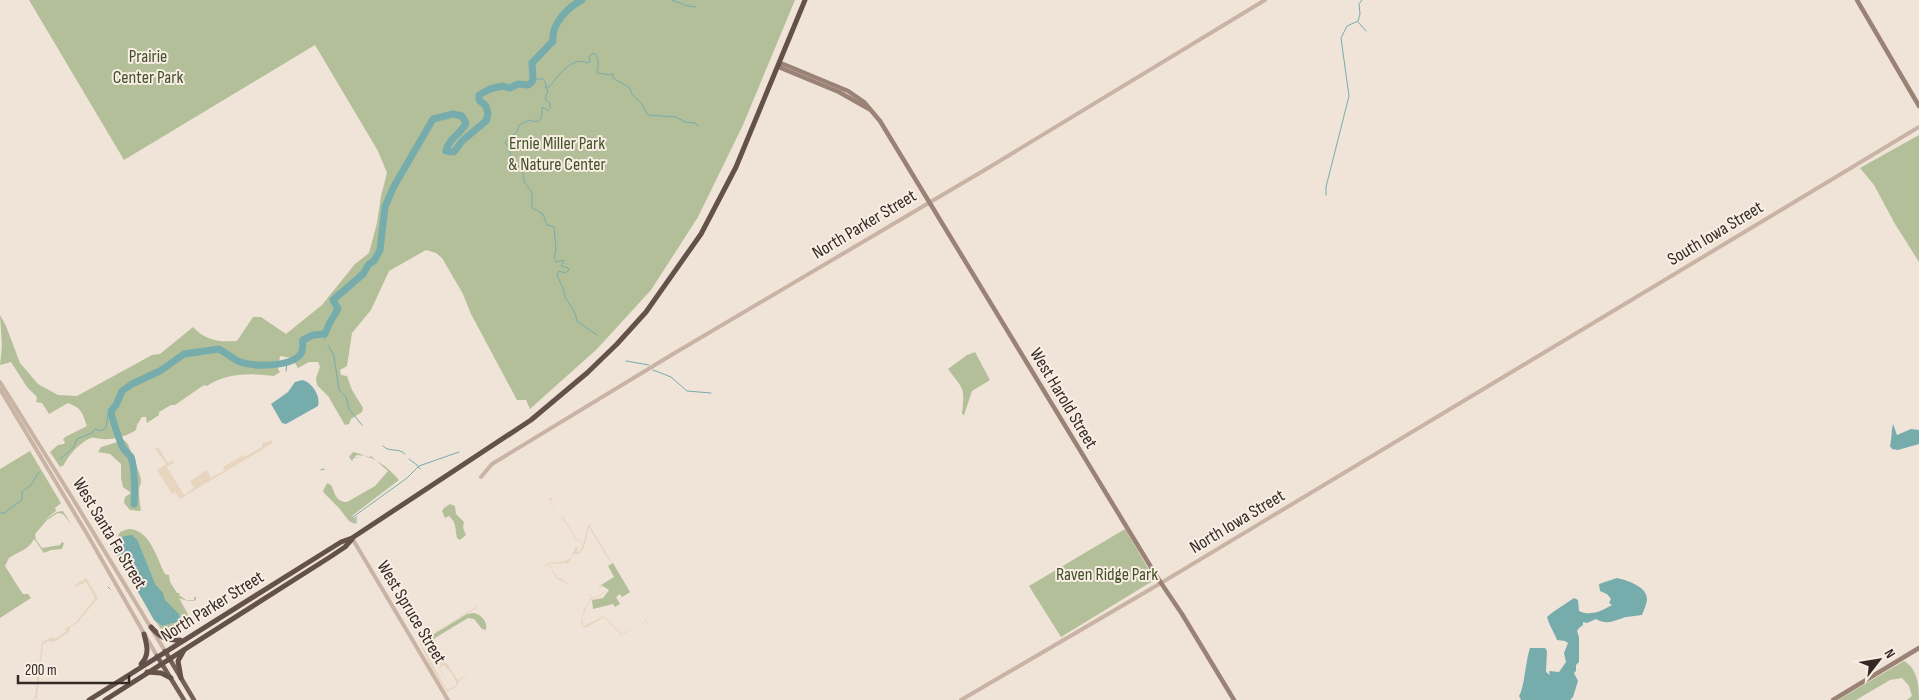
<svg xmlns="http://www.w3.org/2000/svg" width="1919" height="700" viewBox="0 0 1919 700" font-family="'Sofia Sans Condensed',sans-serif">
<rect width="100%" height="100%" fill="#f0e4d8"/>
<!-- green -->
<g fill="#b3bf98">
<path d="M29 0H795L743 125 698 217 651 290 597 349 530 409 526 400H517L471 314 463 294 442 258 436 253 426 250 389 271 371 310 352 333 347 366 340 370 341 375 347 376 352 390 363 408 362 412 351 419 349 424 345 425 328 396 317 385 316 378 320 367 318 362H309L298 368 292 358 280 356 278 369 280 372 274 376C251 373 227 373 207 386L205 385 201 387 175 405H171L159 412V415L147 423 146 417H142L137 425 136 430C127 436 113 440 102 439 98 439 95 437 91 438 80 442 67 457 64 465L60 467 50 452 58 445 64 444 65 442 63 440 65 437 87 426C82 413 83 409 68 403L49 414 42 403 36 402 37 397 27 387 11 362 0 365 2 346 0 315 6 326 20 363 38 384 58 395 77 396 152 355 160 354 193 327C206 341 219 342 237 341L253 317H261L286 334 322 305 355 264 369 253 377 223 381 196 387 173 378 151 315 45 124 160Z"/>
<path d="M1919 135V262L1895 224 1874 185 1860 168Z"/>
<path d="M975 352 990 380 972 391 964 415 962 414C965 388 964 390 948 369L967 355Z"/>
<path d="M124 440 128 444 131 453 135 457C134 466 141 473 141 481 141 484 139 487 139 490 139 493 140 507 141 510L140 511 130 510 124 503 125 497 131 493 123 487 121 478V464L110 454 98 452 101 447Z"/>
<path d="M30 451 61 503 55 508 56 511 43 521 57 512 63 511 71 524 63 514 58 513 47 520 35 534 36 540 42 548 60 545 62 542 64 543 62 549 51 550 44 553 34 539C29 550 17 552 9 558L5 566C11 575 17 586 23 594H28L31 598 0 618V469Z"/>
<path d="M353 452C374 457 386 465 399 480L353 515 352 517 355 518V524L349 521 339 508 324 493 323 491 327 483 331 485C335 492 335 502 347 502L375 486 388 471 371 456 368 458V456L357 455 354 457 359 458H354L352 461 349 457 353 453 348 457Z"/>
<path d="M450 504 455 506 456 514 464 522 463 528 466 535 460 540 457 538C455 530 457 523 449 516L445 518 442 511 444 508Z"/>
<path d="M128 529C150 529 156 557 165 574L169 575 170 582 177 593H180L179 595 186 600H194V597H196V600C190 602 184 600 179 598L191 620 171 633H164L155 621 162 626 176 622 153 581 138 541 116 540 120 532Z"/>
<path d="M1125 529 1151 573V582L1061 637 1029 586Z"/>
<path d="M613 563 630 592 622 597 620 594 616 597 620 604 615 607 613 604 593 609 592 600 603 598 609 590 601 585 614 577 608 566Z"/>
<path d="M474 613C481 614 488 622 486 630L482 629 474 619 468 618 435 638 430 646 429 655 425 647 428 640 434 634 467 614Z"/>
<path d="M1904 661C1918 669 1919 686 1919 700H1907L1912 696 1909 686 1902 678 1890 680 1856 700H1838Z"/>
</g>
<!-- plaza -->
<g fill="#e8d5bf">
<path d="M270 438 273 443 180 499 175 492 172 494 157 470 165 465V462L155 449 158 447 168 463 173 460 174 463 167 467 184 495 194 488 190 481 207 470 211 478 225 470 223 467 243 455 245 457 263 446 262 443 270 441Z"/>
<path d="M553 496 550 502 560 519 563 517 577 540 579 539 583 545 588 526 592 523 590 526 612 563 608 559 589 527 584 547 579 554H574L568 564 566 563 549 564 558 578 561 579 563 575 562 580 567 583 568 581V584L579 590 583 589 582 586 587 594H597L601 584 602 585 597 594H591V598L598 596 609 589 600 596 591 600 588 604 582 618 584 626 604 616 622 634 644 622 645 619 629 593 649 625 645 621 624 634 621 635 604 617 586 628 584 627 581 622 582 617 584 609 590 600V595L587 594 584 589 579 590 557 579 549 565 544 566 549 563 565 561 571 558 575 548 579 546 576 551 579 552 583 546 579 540 574 542 576 540 563 519H560L550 503 549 499Z"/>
<path d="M86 578 98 598 77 623 71 626 69 632 57 640 53 642 48 641 43 644 37 698 31 700 35 697 42 642 52 637 54 639 66 632 65 629 76 622 95 598 86 582 76 587 75 585Z"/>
<path d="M476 607H478L420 642 447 690 456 686V681L450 671 443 665 440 669 449 685 439 668 441 665 438 662 443 658 458 680 469 674 458 682 459 685 457 683V686L447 692 431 667 419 642Z"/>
</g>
<!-- water -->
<g fill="#77acad">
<path d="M302 380C312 382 321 396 318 406L286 424 282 423 271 404 288 392 295 382Z"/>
<path d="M1893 424 1897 435 1911 429 1919 430V444L1898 450 1892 449 1890 446C1892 438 1891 432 1893 424Z"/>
<path d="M132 535 138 541 155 584 163 593 165 600 179 614 180 618 177 622 162 626 154 620 113 548 116 540 125 536Z"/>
<path d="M1617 578C1626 580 1647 586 1647 599 1647 603 1644 610 1642 615 1637 616 1632 616 1626 617 1615 620 1608 626 1596 619L1587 623 1583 622V625L1579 628 1577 631 1579 637V662L1576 665V671L1574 673 1578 681 1573 697 1570 700H1521L1519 696C1524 689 1526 659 1530 648H1545L1547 651 1546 672 1550 675 1549 671 1559 672 1566 662 1564 653 1568 643 1565 641 1557 640C1554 632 1549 625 1547 617L1553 612 1574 598 1578 600 1579 611C1591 617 1603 610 1612 605L1609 603 1611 599 1607 594 1600 591 1599 584Z"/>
</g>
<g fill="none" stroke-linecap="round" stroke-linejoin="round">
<!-- stream -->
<g stroke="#77acad" stroke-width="1">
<path d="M672 0 688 6 696 7"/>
<path d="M1358 22 1366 31"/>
<path d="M533 79H543L546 84 545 87 548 90 545 99 550 103V109L548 111 546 109 542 107C542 113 543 119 537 122L530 120 519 125 517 132 505 142 509 148 512 163 518 166 523 173 524 182 532 192V208L543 214 547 225 554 227 556 249 554 258 556 262 564 260 561 266 568 268 569 270 565 273 559 271 557 275 563 288 565 297 575 313 577 321 597 335"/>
<path d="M546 87H549C557 78 572 55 587 63L590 62 589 56 594 53C600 59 598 65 597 73L610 75 613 73V78L630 88 632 94 642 104 648 115 676 117 685 122 695 123 698 126"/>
<path d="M1326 195V187L1349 96 1341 38 1347 26 1358 21 1360 14 1359 4 1362 0"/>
<path d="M325 334V340"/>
<path d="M328 345 334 356 339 390 346 397 349 409 362 425"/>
<path d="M626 361 649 365"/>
<path d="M653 370 671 377 687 391 711 393"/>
<path d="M286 371 287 362"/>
<path d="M383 446C390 453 398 447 405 454"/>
<path d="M60 459 73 448 77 439 92 433 95 429 100 431 106 428 108 414 111 411"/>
<path d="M409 459 417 465 420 469"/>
<path d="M321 470 324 469"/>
<path d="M0 513H4L22 500V492L31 485 39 472"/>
<path d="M353 517 407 478 419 466 459 452"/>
<path d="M356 517V523"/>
<path d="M108 587 110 589"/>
</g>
<!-- river -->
<path stroke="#77acad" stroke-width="7" d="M134 504C135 492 135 468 131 457 129 454 125 451 123 448 120 442 111 416 111 411L116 405 122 391 132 384 160 371 184 354 219 349C226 353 233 359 240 362 254 367 289 367 300 355 304 351 302 345 303 340L313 335 325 334 329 324 338 309 333 300 363 274 369 264 374 261 380 250 385 207 393 188 433 119 453 114 462 116 466 123C459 136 449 138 446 151L454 152 462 141 486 121 488 114 486 106 479 100V95L490 89 502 86 510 88 518 84 528 85 532 82 533 79 532 63 553 41C551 24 568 7 582 0"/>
<!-- tertiary -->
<g stroke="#c8b3a4" stroke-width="4">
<path d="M0 382 73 499 165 651"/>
<path d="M0 389 87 534 157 656"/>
<path d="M481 477 492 464 673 354 988 168 1265 0"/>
<path d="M352 538 448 700"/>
<path d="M961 700 1161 583 1919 127"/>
</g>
<!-- secondary -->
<g stroke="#9b8276" stroke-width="4.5">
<path d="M1857 0 1919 106"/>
<path d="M779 65 783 64 848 91 864 102 880 121 1157 577 1182 614 1234 700"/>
<path d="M779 65 781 68 839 92 869 109"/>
<path d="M1833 700 1919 648"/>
</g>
<!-- primary -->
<g stroke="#756057" stroke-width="4.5">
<path d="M165 651 194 700"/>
<path d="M157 656 184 700"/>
</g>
<!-- trunk -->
<g stroke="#64524a" stroke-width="5">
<path d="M151 627C160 637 166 641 180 640"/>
<path d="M141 664C150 655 147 645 144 634"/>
<path d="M147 672 161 673 171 678"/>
<path d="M181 678 178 661 184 650"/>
<path d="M89 700 325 552 341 542 352 538 531 420 587 373 617 344 646 312 701 234 724 190 736 167 805 0"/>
<path d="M105 700 330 557 345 547 352 539"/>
</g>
</g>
<g text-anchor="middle" stroke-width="4" stroke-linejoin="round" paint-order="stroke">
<!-- park labels -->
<g font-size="18" fill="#44512a" stroke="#f8eee4">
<text x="148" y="62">Prairie<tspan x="148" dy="21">Center Park</tspan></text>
<text x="557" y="149">Ernie Miller Park<tspan x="557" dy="21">&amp; Nature Center</tspan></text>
<text x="1107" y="580">Raven Ridge Park</text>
</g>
<!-- street labels -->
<g font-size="18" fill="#332a26" stroke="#f8eee4">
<text transform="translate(864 224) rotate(-31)" y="6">North Parker Street</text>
<text transform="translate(1715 233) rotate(-31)" y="6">South Iowa Street</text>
<text transform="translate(1064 398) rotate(59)" y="6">West Harold Street</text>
<text transform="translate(1237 521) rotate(-31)" y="6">North Iowa Street</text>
<text transform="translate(110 533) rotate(59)" y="6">West Santa Fe Street</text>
<text transform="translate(212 606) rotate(-32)" y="6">North Parker Street</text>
<text transform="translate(412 612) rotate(59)" y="6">West Spruce Street</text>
</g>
</g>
<!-- north arrow -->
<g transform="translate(1879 660) rotate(59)" stroke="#f8eee4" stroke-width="4" paint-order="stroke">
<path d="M0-4L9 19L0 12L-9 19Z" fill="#332a26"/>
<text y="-8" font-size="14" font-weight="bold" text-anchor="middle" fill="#332a26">N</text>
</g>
<!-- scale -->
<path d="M18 675v8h111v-8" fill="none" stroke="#332a26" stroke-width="2.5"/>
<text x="25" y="675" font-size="15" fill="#332a26" stroke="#f8eee4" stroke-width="4" paint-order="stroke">200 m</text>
</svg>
